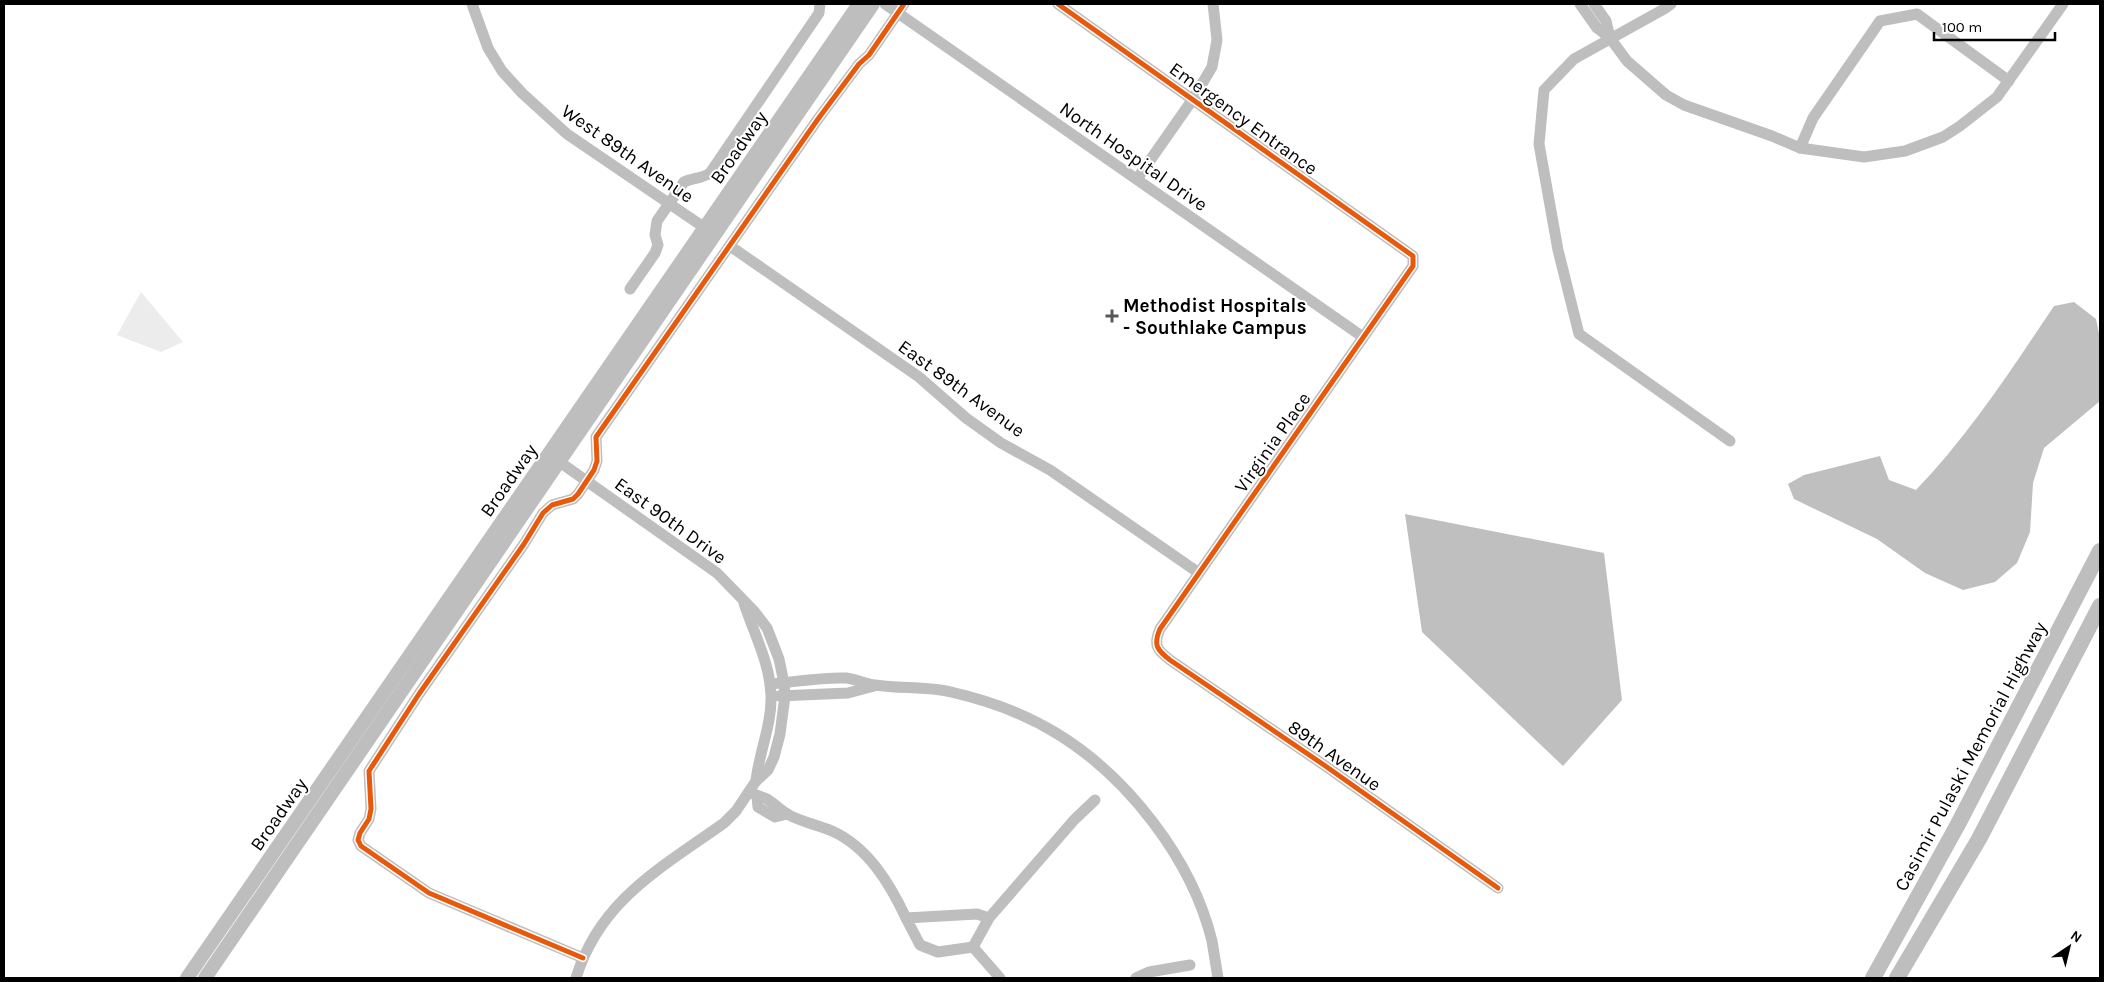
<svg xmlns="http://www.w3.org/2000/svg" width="2104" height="982" viewBox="0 0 2104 982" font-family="Karla,sans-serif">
<rect width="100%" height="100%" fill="#fff"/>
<!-- green -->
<path fill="#ececec" d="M141 292 183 342 161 352 117 335Z"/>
<!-- water -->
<g fill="#bfbfbf">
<path d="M2074 302 2096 319 2100 338V401L2044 448 2033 483 2030 532 2017 563 1995 582 1963 590 1925 573 1877 539 1794 499 1788 484 1804 475 1880 456 1889 480 1916 490C1970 434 2011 370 2054 306Z"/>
<path d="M1405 514 1604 553 1622 700 1563 766 1422 632Z"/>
</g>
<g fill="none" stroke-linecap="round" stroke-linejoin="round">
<!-- minor -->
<g stroke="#bebebe" stroke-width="11">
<path d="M472 4 488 48 502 71 522 93 567 134 705 228"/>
<path d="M885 4 1363 337"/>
<path d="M1058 4 1413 256V266L1160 629C1153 645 1157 650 1170 660L1324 765 1498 888"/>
<path d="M1580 4 1597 28 1610 38 1627 61 1666 95 1684 105 1772 136 1800 148 1864 157 1905 151 1943 137 1960 126 1997 97 2063 4"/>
<path d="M1594 4 1606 21 1610 38"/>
<path d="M1671 4 1664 9 1574 59 1544 90 1539 144 1558 250 1579 334 1730 441"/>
<path d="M1800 148 1813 118 1880 21 1917 14 2009 81"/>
<path d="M1137 179 1193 99 1212 67 1217 40 1213 4"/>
<path d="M730 246 919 377 966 418 1001 443 1050 470 1199 573"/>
<path d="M630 289 655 253 658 245 655 235 657 221 684 182C692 178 701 179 710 173L819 13 820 4"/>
<path d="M554 458 717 573 754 611 767 628 779 659 784 683 785 696 780 734 774 757 768 770 756 781 736 811 724 823C661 868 600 900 576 978"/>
<path d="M744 603C754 634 770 663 771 695 772 725 759 752 756 781"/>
<path d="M770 684C795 682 821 677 846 678 856 679 865 684 875 685 900 689 926 686 951 692 986 700 1025 714 1056 733 1127 776 1192 859 1212 941 1214 953 1216 966 1218 978"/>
<path d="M779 696 848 693 874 686"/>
<path d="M750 792C756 796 761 796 767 799 775 804 781 811 789 815 802 822 818 825 832 831 868 847 890 884 906 918"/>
<path d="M757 797 758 807 775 817 787 814"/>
<path d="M989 918 977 914 906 918 920 945 938 952 973 947 989 918 1074 820 1095 800"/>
<path d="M973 947 1000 978"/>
<path d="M583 958 429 893 361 846 358 840 360 833 369 819 371 809 369 771 419 694 524 544 543 513 552 505 573 499 578 494 594 470 597 461 596 437 818 119 859 64 869 55 904 4"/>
<path d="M1136 978 1149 972 1190 965"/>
</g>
<!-- major -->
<g stroke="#bebebe" stroke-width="14">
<path d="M187 978 859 4"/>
<path d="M205 978 873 4"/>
</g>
<!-- highway -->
<g stroke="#bebebe" stroke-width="16">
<path d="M1873 978 1957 826 2100 551"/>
<path d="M1897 978 1979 839 2100 606"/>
</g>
<defs>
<g id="cycleway">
<path d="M1058 4 1413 256V266L1160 629C1153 645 1157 650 1170 660L1324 765 1498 888"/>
<path d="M583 958 429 893 361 846 358 840 360 833 369 819 371 809 369 771 419 694 524 544 543 513 552 505 573 499 578 494 594 470 597 461 596 437 818 119 859 64 869 55 904 4"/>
</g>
</defs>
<!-- cycleway casing -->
<use href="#cycleway" stroke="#fff" stroke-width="8"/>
<!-- cycleway -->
<use href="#cycleway" stroke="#e8590c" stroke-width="5"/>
</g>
<!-- markers -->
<path fill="#595959" stroke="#fff" stroke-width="2" d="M1109.5 308.5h5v5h5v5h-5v5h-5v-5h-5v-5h5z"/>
<g text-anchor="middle" stroke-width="4" stroke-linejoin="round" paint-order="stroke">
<!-- street labels -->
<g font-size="19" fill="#000" stroke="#fff">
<text transform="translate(1244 118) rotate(36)" y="7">Emergency Entrance</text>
<text transform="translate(738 147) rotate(-55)" y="7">Broadway</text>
<text transform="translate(628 153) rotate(35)" y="7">West 89th Avenue</text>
<text transform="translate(1134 156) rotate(35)" y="7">North Hospital Drive</text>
<text transform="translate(962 388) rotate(36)" y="7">East 89th Avenue</text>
<text transform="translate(1272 442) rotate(-55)" y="7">Virginia Place</text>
<text transform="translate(508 480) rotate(-55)" y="7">Broadway</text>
<text transform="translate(671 520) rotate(36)" y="7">East 90th Drive</text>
<text transform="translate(1335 755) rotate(35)" y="7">89th Avenue</text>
<text transform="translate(1970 756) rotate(-62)" y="7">Casimir Pulaski Memorial Highway</text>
<text transform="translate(278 814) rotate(-55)" y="7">Broadway</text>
</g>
<!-- poi labels -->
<g font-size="19" font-weight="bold" fill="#000" stroke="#fff" text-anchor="start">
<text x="1123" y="312">Methodist Hospitals<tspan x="1123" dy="22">- Southlake Campus</tspan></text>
</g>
</g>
<!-- border -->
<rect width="2104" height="982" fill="none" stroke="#000000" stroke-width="10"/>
<!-- north arrow -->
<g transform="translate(2069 947) rotate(35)" stroke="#ffffff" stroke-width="4" paint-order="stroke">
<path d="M0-4L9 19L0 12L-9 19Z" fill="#000000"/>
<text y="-8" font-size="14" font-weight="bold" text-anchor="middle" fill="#000000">N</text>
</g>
<!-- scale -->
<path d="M1934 32v8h121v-8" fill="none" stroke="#000000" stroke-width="2.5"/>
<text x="1942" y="32" font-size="15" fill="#000000" stroke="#ffffff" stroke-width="4" paint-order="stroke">100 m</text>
</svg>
